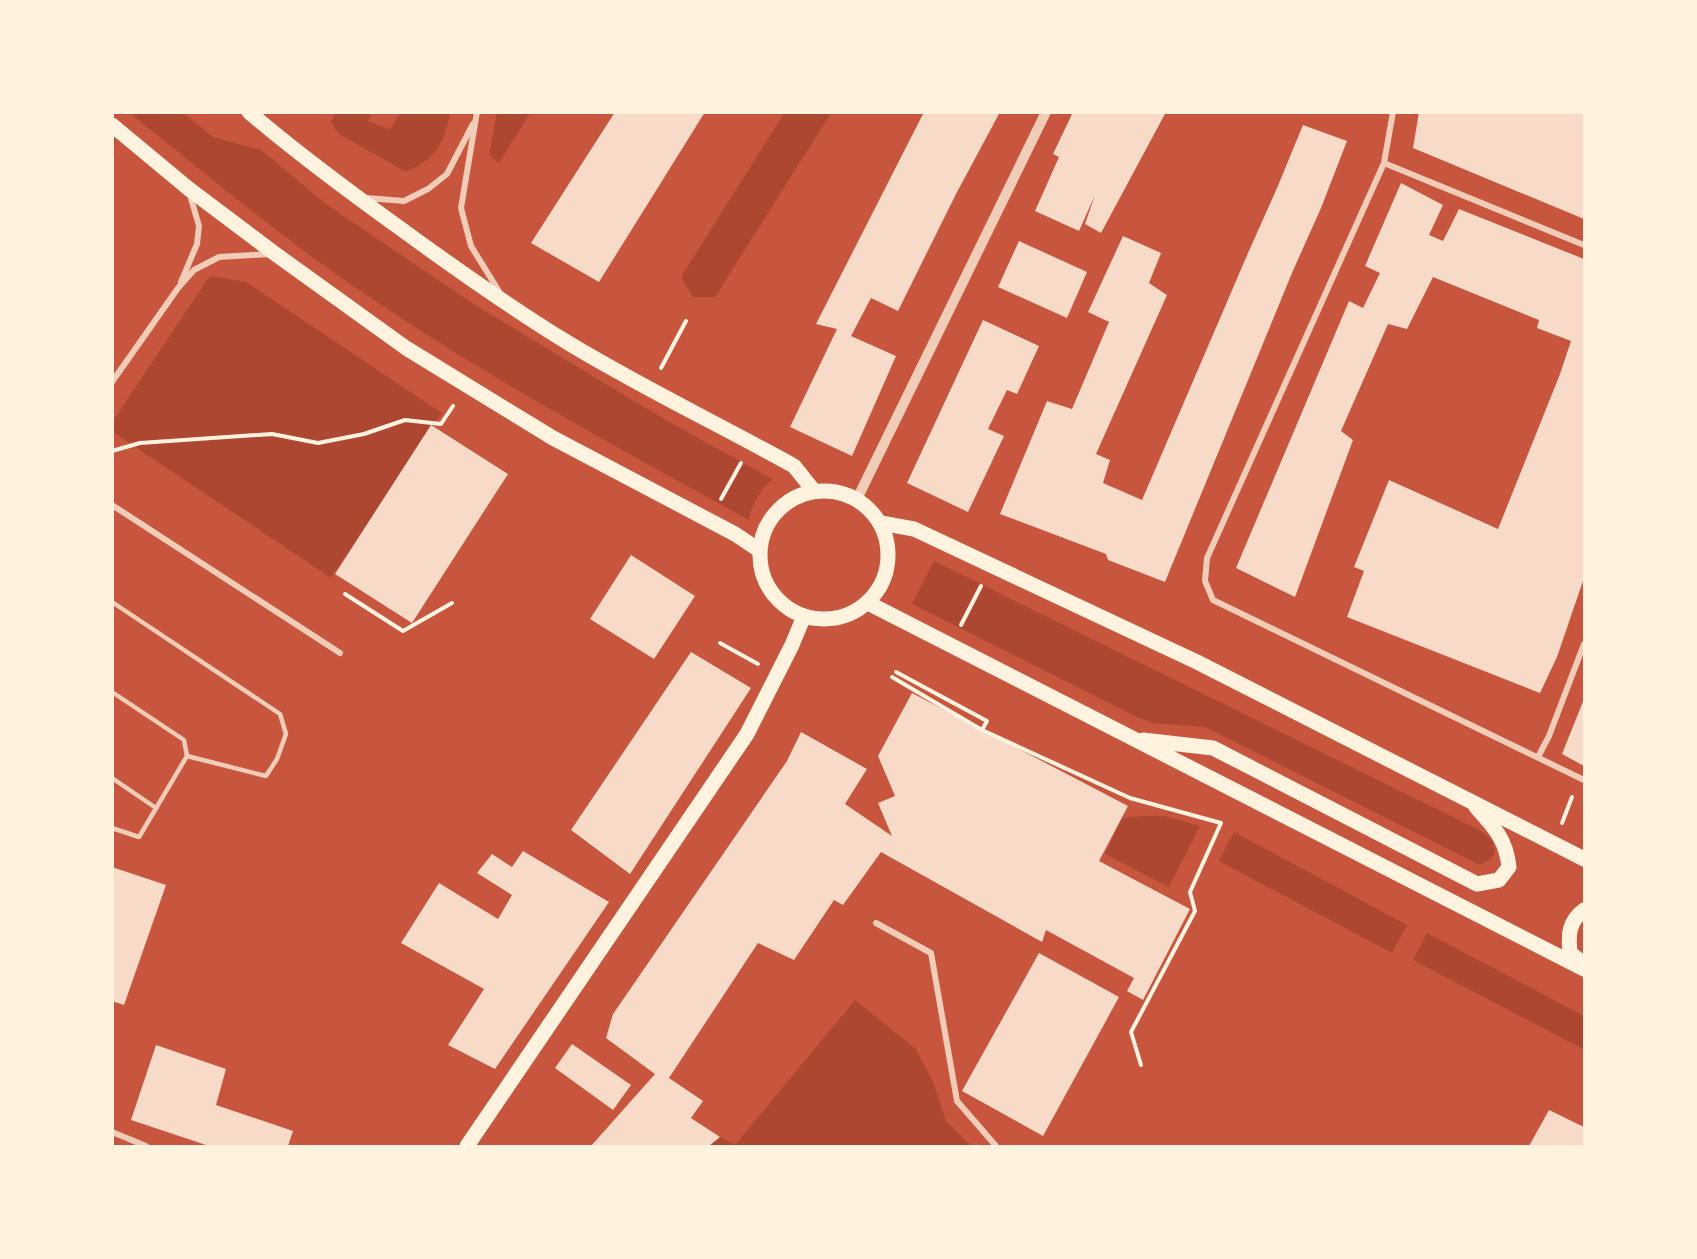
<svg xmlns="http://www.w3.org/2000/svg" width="1697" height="1259" viewBox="0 0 1697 1259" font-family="Helvetica,sans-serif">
<rect width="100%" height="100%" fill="#c8553d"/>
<!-- green -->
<g fill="#ae4732">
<path d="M785 112 831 113 715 297H693L681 277Z"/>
<path d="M130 113H183L213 137 261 150 326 204 478 307 664 419 772 479C759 492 753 502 749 520 604 440 457 361 322 264 256 216 193 164 130 113Z"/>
<path d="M335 113H372L368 121 390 130 400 113H450C443 146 437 157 406 172L339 134 331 122Z"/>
<path d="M497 113H530L499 163 489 155Z"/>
<path d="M210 276 246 282 442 413 331 578 113 432V421Z"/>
<path d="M934 561 1481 831 1492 840 1495 852 1491 859 1480 865 1205 727 1152 723 1135 716 912 604Z"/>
<path d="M1142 816H1165L1200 826 1169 887 1105 854 1122 818Z"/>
<path d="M1234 832 1407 925 1392 953 1219 861Z"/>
<path d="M1427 933 1584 1016V1046L1583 1049 1413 960Z"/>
<path d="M855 1000 916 1049 934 1084 946 1121 971 1146H709L720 1137 735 1145Z"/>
</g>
<!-- building -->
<g fill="#f7dbc8">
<path d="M615 112H705L599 282 531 243Z"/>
<path d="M924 112H1000L956 194 898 311 871 298 851 336 896 356 852 456 790 427 837 329 816 324Z"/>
<path d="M1073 112H1166L1101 233 1085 224 1095 195 1079 231 1035 211 1059 157 1053 154Z"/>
<path d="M1419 112H1584V219L1413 148Z"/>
<path d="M1303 125 1347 141 1321 208 1292 273 1165 582 1108 560 1106 554 1000 514 1047 401 1072 409 1109 322 1088 312 1123 236 1161 253 1149 283 1167 295 1096 454 1110 460 1103 483 1142 500 1248 253 1277 188Z"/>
<path d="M1401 183 1443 205 1429 235 1443 241 1459 209 1584 259V578L1557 657 1540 693 1347 617 1364 571 1354 567 1389 480 1498 529 1560 374 1571 341 1537 328 1539 320 1433 277 1407 329 1388 324 1341 431 1353 440 1295 597 1236 568 1349 301 1363 308 1380 273 1365 266Z"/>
<path d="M1019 241 1087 272 1067 318 998 287Z"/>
<path d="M983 320 1039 346 1017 394 1007 390 988 429 1004 436 968 512 907 483Z"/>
<path d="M431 425 508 474 412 623 335 574Z"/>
<path d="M631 555 695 596 654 659 590 619Z"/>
<path d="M691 652 751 688 630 874 571 830Z"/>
<path d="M912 693 1128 806 1099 861 1190 909 1143 1000 1127 991 1134 978 1046 930 1042 942 881 852 843 905 834 900 794 960 758 943 669 1078 703 1101 691 1118 720 1137 709 1146H591L655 1074 606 1038 613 1014 787 761 801 732 867 769 845 804 892 836 878 803 895 796 878 756Z"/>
<path d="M1584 699V766L1562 754Z"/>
<path d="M523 851 609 902 495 1069 448 1045 484 989 401 943 439 883 498 919 512 895 477 873 492 854 512 867Z"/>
<path d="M112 867 166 885 124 1005 112 1001Z"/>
<path d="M1039 953 1119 997 1043 1136 962 1091Z"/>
<path d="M572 1044 631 1085 613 1110 555 1068Z"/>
<path d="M156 1045 226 1069 216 1105 293 1131 288 1146H209L131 1120Z"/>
<path d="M1549 1110 1584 1127V1146H1529Z"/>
</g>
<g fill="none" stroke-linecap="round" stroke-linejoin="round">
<!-- path -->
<g stroke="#fff3e0" stroke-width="4">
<path d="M661 368 686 321"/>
<path d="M112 451 140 443 272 434 318 443 364 434 405 420 441 424 453 406"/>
<path d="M721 499 741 463"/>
<path d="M345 594 403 631 452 603"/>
<path d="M961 625 981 586"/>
<path d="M720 643 758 664"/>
<path d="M896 672 987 721 982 730"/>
<path d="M892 677 982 730 1130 798 1221 823 1190 892 1195 911 1131 1032 1141 1065"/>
<path d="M1562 823 1572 797"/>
</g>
<!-- service -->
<g stroke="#f1ccb7" stroke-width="4.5">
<path d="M112 602 280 714 286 734 277 759 266 776 187 756 139 837 112 828"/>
<path d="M112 692 184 740 187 756"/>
<path d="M112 778 156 808"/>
</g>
<!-- minor -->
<g stroke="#f1ccb7" stroke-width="6">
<path d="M477 112 461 208 471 246 500 293"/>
<path d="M1393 112 1384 163 1207 558 1205 581 1213 600 1584 780"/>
<path d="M1384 163 1584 245"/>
<path d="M366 198 404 201 428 189 447 174 473 124"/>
<path d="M181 282 197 244 199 226 190 195"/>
<path d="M112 382 178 288 194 270 219 257 270 254"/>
<path d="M112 505 340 653"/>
<path d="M1538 757 1549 736 1584 644"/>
<path d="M876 923 931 953 957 1101 996 1146"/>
<path d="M112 1132 146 1146"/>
</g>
<!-- tertiary -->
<path stroke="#f1ccb7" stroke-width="10" d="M857 499 1046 112"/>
<!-- primary -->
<g stroke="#fff3e0" stroke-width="15">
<path d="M249 112C297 153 347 190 397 226 453 267 511 308 570 344 643 388 720 425 794 466L814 491"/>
<path d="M112 125 189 189 274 253 406 348 553 438 735 534 759 550"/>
<circle cx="824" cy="555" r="64"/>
<path d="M881 523 914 529 1197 662 1584 859"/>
<path d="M868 603 1584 969"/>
<path d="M1143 740 1213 748 1477 884 1499 880 1509 867C1506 839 1494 827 1476 807"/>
<path d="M1583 963 1570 953C1568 934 1569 921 1584 910"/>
<path d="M467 1146 747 734 792 645 804 616"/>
</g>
</g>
<!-- border -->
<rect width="1697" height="1259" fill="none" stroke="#fff3e0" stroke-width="228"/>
</svg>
